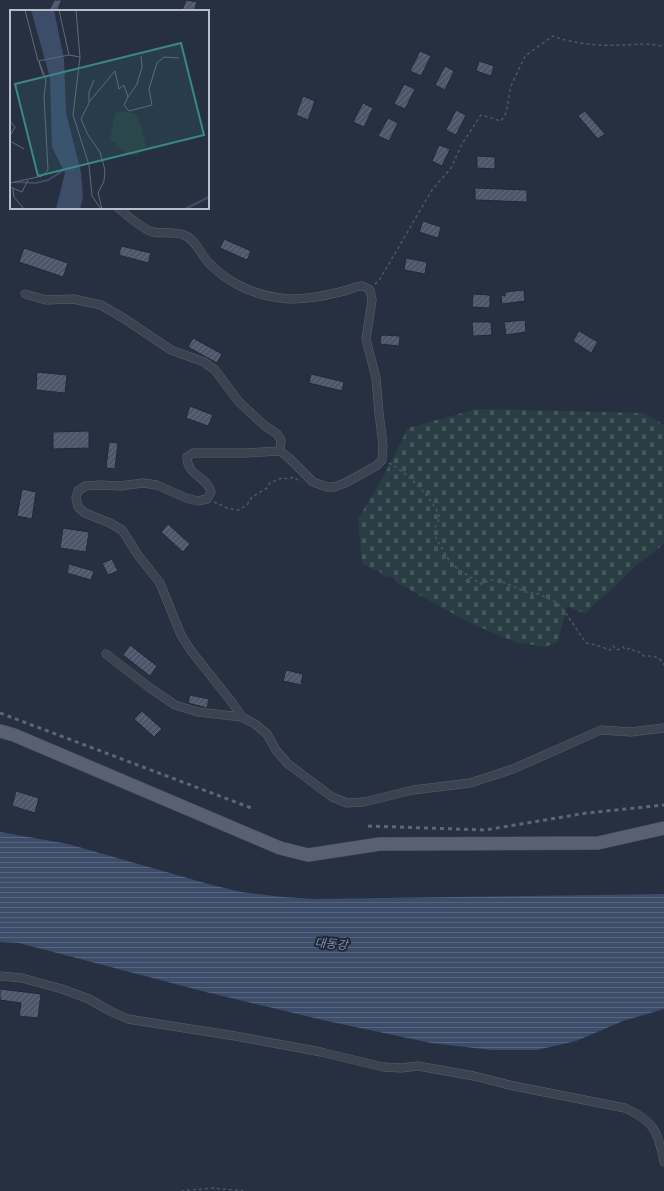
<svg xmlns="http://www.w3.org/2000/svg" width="664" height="1191" viewBox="0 0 664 1191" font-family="'Fira Sans Condensed','Noto Sans KR',sans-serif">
<defs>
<pattern id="cemetery-stones" width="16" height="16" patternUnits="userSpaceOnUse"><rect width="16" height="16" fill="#293d42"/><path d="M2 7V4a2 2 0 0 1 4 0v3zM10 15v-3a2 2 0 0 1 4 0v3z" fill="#46575c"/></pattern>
<pattern id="water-rules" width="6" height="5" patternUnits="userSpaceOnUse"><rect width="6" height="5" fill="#3d4c69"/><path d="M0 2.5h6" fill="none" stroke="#57647d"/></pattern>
<pattern id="building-hatch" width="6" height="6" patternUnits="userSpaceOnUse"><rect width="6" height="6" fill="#4d566a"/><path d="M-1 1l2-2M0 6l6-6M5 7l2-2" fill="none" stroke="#646c7e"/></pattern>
</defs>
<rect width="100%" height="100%" fill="#273041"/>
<!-- cemetery -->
<path fill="url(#cemetery-stones)" d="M477 409 644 413 664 425V544L634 567 614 587 592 606 586 614 567 606 558 642 545 647 515 642 468 622 396 582 392 576 385 577 380 572 362 564 358 519 382 479 408 428Z"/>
<!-- water -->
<path fill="url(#water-rules)" d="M0 832 68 844 212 885 241 892 283 897 314 899 664 894V1009L623 1021 576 1041 537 1050H492L431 1043 327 1021 206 992 19 943 0 942Z"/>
<!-- building -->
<g fill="url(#building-hatch)" stroke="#212938">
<path d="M54 0H62L57 11H49Z"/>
<path d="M186 0 197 2 194 11H182Z"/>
<path d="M420 51 431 56 421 76 410 71Z"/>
<path d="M479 61 494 66 491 76 476 71Z"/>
<path d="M445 66 454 71 445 90 435 85Z"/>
<path d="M404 84 415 89 405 109 394 104Z"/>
<path d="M303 96 315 101 308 120 296 115Z"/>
<path d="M363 103 373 108 364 127 353 122Z"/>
<path d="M456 110 466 115 456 135 446 130Z"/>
<path d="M585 111 605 134 598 139 578 116Z"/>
<path d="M388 118 398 123 389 141 378 136Z"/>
<path d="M439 145 450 149 442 166 432 161Z"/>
<path d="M477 156 495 157V169L477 168Z"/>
<path d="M475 188 527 190V202L475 200Z"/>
<path d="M423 221 441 227 438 238 419 232Z"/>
<path d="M224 239 251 251 247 260 220 248Z"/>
<path d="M121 246 151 253 148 263 119 255Z"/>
<path d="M24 248 68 263 63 277 19 262Z"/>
<path d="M406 258 427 262 425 274 404 270Z"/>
<path d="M524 290 525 301 502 304 501 295 505 296V292Z"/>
<path d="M473 294 490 295V308L472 307Z"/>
<path d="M525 320 526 332 506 335 504 322Z"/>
<path d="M472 322H491L492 335 473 336Z"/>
<path d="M579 331 598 342 591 353 573 341Z"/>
<path d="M381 335 400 336 399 346 380 344Z"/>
<path d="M193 338 222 354 217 363 188 347Z"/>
<path d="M37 372 67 375 65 393 36 390Z"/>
<path d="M311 374 344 382 342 391 309 383Z"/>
<path d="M190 406 213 415 208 426 186 418Z"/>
<path d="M89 431V448L53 449V432Z"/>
<path d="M109 442 118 443 115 469 106 468Z"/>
<path d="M22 489 36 492 32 519 17 516Z"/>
<path d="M168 524 190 544 183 552 161 532Z"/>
<path d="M63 528 89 532 86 552 60 548Z"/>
<path d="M112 559 118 571 108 575 102 563Z"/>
<path d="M69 564 94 571 91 580 67 573Z"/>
<path d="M130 645 157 666 150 676 123 655Z"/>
<path d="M286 670 303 674 301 685 283 681Z"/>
<path d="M190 695 209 699 207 708 188 703Z"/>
<path d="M142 711 162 729 154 737 134 719Z"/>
<path d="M16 791 39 798 35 813 12 806Z"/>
<path d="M0 989 41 994 38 1018 19 1016 21 1003 0 1000Z"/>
</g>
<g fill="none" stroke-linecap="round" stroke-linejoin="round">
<defs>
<g id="street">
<path d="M118 208C127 215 143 230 153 232 163 234 174 231 184 235 195 239 200 253 208 262 226 282 254 295 280 298 301 301 323 296 344 291 349 290 356 286 361 286 364 286 367 288 370 290L372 300 366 339 376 378 379 413 383 445 382 460 376 466 345 483 334 487H327L313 482 289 458 280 451 245 453H193L187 457C187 476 207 476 211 492L207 499 198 501 186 498 157 485 143 483 120 486 101 485 85 486 78 491 76 498 78 507 85 513 110 523 122 530 138 555 160 583 181 635 192 652 231 701 242 717"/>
<path d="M25 294 46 300 73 299 101 305 125 319 171 350 204 362 215 370 239 402 264 425 277 434 281 440 280 451"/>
<path d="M106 654 150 688 175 705 198 712 242 717 255 724 267 734 276 750 288 764 332 797 347 803 364 802 413 790 470 783 513 769 601 730 631 732 664 728"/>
<path d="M0 976 22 978 62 989 89 999 110 1011 128 1019 235 1036 321 1052 383 1067 401 1068 418 1066 474 1076 509 1085 625 1108C654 1121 658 1131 664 1162"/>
</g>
<path id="primary" d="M0 731 14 735 280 848 308 855 380 844 598 843 664 828"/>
</defs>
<!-- street casing -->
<use href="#street" stroke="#58606e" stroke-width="9"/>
<!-- primary casing -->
<use href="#primary" stroke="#444b5a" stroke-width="14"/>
<!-- path -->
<g stroke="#475a5e" stroke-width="1.5" stroke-dasharray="3 3" stroke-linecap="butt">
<path d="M375 284 380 279 432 190 451 168 462 144 481 115 501 121 506 113 511 86 525 56 553 36C574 44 598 46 621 45 635 45 650 42 664 47"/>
<path d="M389 463C410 475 430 495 440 517L435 528 436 538 450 562 459 570 481 584 491 580 503 582 526 592 539 594 556 602 567 615 586 643 596 645 610 650 613 646 617 650 623 647 626 650 630 648 636 652H640L644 656C654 656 659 656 664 665"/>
<path d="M214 502 227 508 238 510 247 505 252 497 267 488 270 483 282 478 289 479 293 477 301 482"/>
<path d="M181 1191 212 1188 245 1191"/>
</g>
<!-- street -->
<use href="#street" stroke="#3b4250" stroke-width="8"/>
<!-- primary -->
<use href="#primary" stroke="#596170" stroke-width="13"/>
<!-- rail -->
<g stroke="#5d6677" stroke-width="3" stroke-dasharray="4 4" stroke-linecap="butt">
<path d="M0 713 254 809"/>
<path d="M368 826 485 830 587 813 664 805"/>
</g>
</g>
<g text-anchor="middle" stroke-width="4" stroke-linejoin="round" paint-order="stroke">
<!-- water labels -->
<g font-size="12" font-style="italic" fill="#8091b2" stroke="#1f2736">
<text transform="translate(331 944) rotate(4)" y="4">대동강</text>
</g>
</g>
<!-- overview -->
<g transform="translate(10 10)">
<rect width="199" height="199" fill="#273041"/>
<path d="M111 101 125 104 130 113 136 136 127 146 120 145 106 135V132L100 131 105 103Z" fill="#293d42"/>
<path d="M21 0H44L54 49 56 103 71 162 73 188 70 199H46L55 163 42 137 40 68Z" fill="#3d4c69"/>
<path fill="none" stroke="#3d4c69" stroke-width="2" d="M4 172 26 173 38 170 54 160M175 199 199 187"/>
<path fill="none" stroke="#616878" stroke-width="1" d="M15 0 28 51 59 45M49 0 59 45 70 47M66 0 70 47 63 105 79 155 82 186 91 199M29 52 33 65M84 70 79 82V93L71 109 78 125 90 142 95 160 94 171 88 183 92 199M118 87 127 74 132 57 131 46M80 91 105 61 109 79 114 75 118 87 114 95 119 101 142 95 139 79 147 53 154 47 169 48M0 111 5 117 0 126M0 131 14 139M0 173 32 166 38 160 34 86 36 70 29 51M0 177 12 182 18 170M3 179 4 187 14 199"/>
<path fill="#398885" fill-opacity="0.15" stroke="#398885" stroke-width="2" d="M171 33 194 125 28 166 5 74Z"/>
<rect width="199" height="199" fill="none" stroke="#b7bdcb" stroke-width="2"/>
</g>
</svg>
